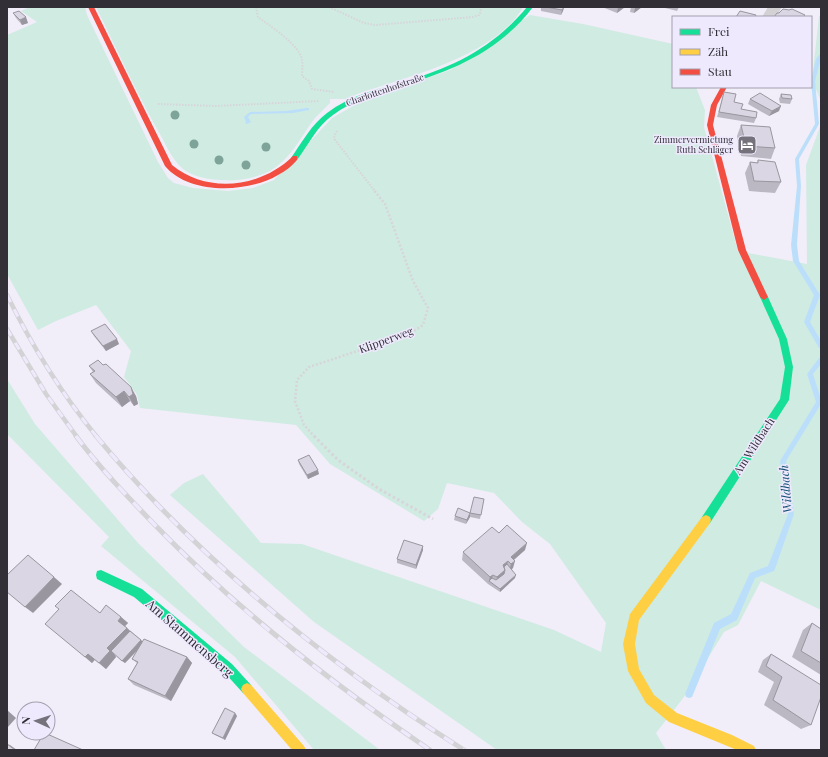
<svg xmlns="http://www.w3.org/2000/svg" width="828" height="757" viewBox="0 0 828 757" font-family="'Playfair Display',serif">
<rect width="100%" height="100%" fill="#f1eef9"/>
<!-- green -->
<g fill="#d0ebe2">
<path d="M30 7H85L87 15 158 162 168 178 174 183 193 188 228 191 253 188 274 180 332 118 362 101 450 70 530 15 583 24 673 44V87H696L705 110 704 127 738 251 807 264 806 165 821 124V610L761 581 738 625 724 632 684 697 656 733 666 750H497L314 622 170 495 184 483 203 474 261 543 302 544 554 630 601 652 606 623 550 544 522 522 494 493 447 483 438 509 424 521 330 464 296 425 140 408 137 395 124 377 131 351 96 305 56 321 38 330 7 274V35L37 22 21 11Z"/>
<path d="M96 7H523C497 55 408 77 360 93L346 99H330V103C325 108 320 113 315 118 301 136 293 156 273 169 252 183 204 185 183 169 171 159 165 142 157 129 135 89 116 48 96 7Z"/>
<path d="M821 15V101L812 80 819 16Z"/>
<path d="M7 379 35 424 138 543 244 647 380 750H314L235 657 101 546 109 537 7 434Z"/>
</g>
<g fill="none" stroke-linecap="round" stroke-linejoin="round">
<!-- stream -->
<g fill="#bbdffa" fill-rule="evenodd">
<path d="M820 54H821V58L815 81 819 124 799 159 801 186 797 245 799 261 820 295 810 322 821 341V348H819L804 322 814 295 793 261 791 245 797 186 795 159 815 124 811 81 816 59Z"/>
<path d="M307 108H309V110L293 113 251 114 248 117 251 122 247 124 245 123 246 122 244 117 250 112 286 111Z"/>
<path d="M819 358H821V364L813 374 821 399V404L786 461 794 514 775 569 774 571 755 578 737 620 720 629 692 697 689 698 686 697 685 694 714 623 731 614 750 573 768 566 788 514 780 461 816 402 807 374Z"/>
</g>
<!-- path-far2 -->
<g stroke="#d7d5d9" stroke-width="2" stroke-dasharray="1.5 1.5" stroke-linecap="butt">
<path d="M256 7 258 17C270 26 300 45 302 60 303 65 302 71 302 76L309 81 312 89 334 92"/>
<path d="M329 7 364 23 375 25 473 17 479 15 481 11 480 7"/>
<path d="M158 104 216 106 319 101"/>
<path d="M337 131 334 136 335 140 374 190"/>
</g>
<!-- path-far1 -->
<path stroke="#d7d5d9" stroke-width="2.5" stroke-dasharray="2 2" stroke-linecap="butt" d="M315 437 304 425 295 401 297 380 309 367 409 334 423 325 428 308 413 281 385 204 373 189"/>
<!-- path -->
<path stroke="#d7d5d9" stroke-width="3" stroke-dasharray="2.5 2.5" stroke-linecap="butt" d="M314 436 338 460 379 489 433 519"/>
<!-- street -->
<path fill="#d3d1d4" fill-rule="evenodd" d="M768 7H782L776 17H762Z"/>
<!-- fast -->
<g fill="#16e098" fill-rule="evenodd">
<path d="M527 7H533C498 53 453 70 400 87 377 94 353 100 333 115 317 126 309 144 297 160H295L291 158C302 142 312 124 327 113 349 96 377 89 403 82 454 67 493 48 527 7Z"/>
<path d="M764 294 768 297 787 339 793 367 789 400 710 523 706 525 702 523 701 520 702 517 780 399 785 367 779 339 760 297Z"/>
<path d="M101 570 142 589 232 664 251 685 253 689 251 693 247 695 243 693 224 672 134 597 97 579 96 575 97 571Z"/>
</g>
<!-- slow -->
<g fill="#ffcf43" fill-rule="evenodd">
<path d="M706 515 710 517 711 520 710 523 639 620 635 644 639 669 654 695 677 713 732 735 754 746 756 750H737L669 722 646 703 628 671 623 644 630 614 702 517Z"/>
<path d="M247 683 251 685 304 746 306 750H292L243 693 241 689 243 685Z"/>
</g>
<!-- jam -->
<g fill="#f24e42" fill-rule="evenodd">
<path d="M88 7H94L172 165C207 194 261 188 293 156H297V160C292 166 286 171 278 175 248 193 189 195 165 166Z"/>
<path d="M721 87H727L717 105 713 125 746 250 768 297 764 300 760 297 738 250 707 125 711 105Z"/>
</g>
<defs>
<g id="rail-far1">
<path d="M7 295C32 346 61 393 97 437"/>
<path d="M7 329 46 394 77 437"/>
</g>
<g id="rail">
<path d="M76 436C99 467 125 494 152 522 236 609 330 682 430 750"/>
<path d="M96 436C200 561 327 663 464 750"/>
</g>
</defs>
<!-- rail-far1 casing -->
<use href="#rail-far1" stroke="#d3d2d5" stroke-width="4.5"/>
<!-- rail casing -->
<use href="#rail" stroke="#d3d2d5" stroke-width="5"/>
<!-- rail-far1 -->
<use href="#rail-far1" stroke="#efe9fe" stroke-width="3" stroke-dasharray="8" stroke-linecap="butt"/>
<!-- rail -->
<use href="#rail" stroke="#efe9fe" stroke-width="3.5" stroke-dasharray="11" stroke-linecap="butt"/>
</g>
<!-- trees -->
<g fill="#7ea399">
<circle cx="175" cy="115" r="4.5"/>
<circle cx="194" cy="144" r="4.5"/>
<circle cx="266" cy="147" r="4.5"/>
<circle cx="219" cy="160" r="4.5"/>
<circle cx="246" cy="165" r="4.5"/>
</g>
<!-- wall -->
<g fill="#bbb8c3">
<path d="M541 7H564L563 11 561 15 541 11Z"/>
<path d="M602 7H625L617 13Z"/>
<path d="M631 7H642L634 13 630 12Z"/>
<path d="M661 7H679L677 11Z"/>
<path d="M13 13 28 23 22 25 16 18Z"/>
<path d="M724 92 741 109 756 118 754 123 717 117Z"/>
<path d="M781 94 792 99 790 104 780 103 779 99Z"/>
<path d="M750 99 779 111 769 116 748 104Z"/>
<path d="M741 125 775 148 771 159 741 156 737 136Z"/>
<path d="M758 160 781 182 775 193 749 191 745 173 750 162 757 163Z"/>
<path d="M91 331 119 344 106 351 94 336Z"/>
<path d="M89 366 136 396 138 404 134 406 130 401 122 407 96 383 90 374 93 372Z"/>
<path d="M298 460 319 474 308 479 299 464Z"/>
<path d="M484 499 480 519 470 517V513Z"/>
<path d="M455 516 470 517 466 524 454 520Z"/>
<path d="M499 533 525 550 514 560 513 568 512 569 515 578 500 592 488 584 462 560 463 552Z"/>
<path d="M423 546V550L416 569 397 563V559Z"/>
<path d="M100 613 121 617 128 623 125 626 143 642 187 657 192 663 171 701 134 685 128 679 137 663 132 659 139 649 125 663 114 654 116 657 106 669 95 660 92 663 85 657Z"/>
<path d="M812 623 821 629V675L792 657 803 630Z"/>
<path d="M771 654 811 725 801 729 764 705 774 682 758 672 763 660Z"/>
<path d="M235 713 237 716 225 740 215 735 212 733Z"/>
</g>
<!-- shaded-wall -->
<g fill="#99969f">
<path d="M564 7 563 11 561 15 562 10Z"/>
<path d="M620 7H625L617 13 618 8Z"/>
<path d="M636 7H642L634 13 635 8Z"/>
<path d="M26 17 28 23 22 25 20 20Z"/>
<path d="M781 106 779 111 769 116 772 111Z"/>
<path d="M117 339 119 344 106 351 103 346Z"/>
<path d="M131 387 136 396 138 404 134 406 129 397Z"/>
<path d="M124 391 130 401 122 407 116 397Z"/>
<path d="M318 470 319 474 308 479 307 475Z"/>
<path d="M470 513V517L466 524 467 520Z"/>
<path d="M527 543 525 550 510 563 511 557Z"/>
<path d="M423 546V550L416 569V565Z"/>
<path d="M508 561 506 568 503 571V565Z"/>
<path d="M515 561 513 568 509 571 511 564Z"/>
<path d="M505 570 503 577 496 584 497 577Z"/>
<path d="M493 575 491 582 489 581 488 584 490 577Z"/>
<path d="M516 575 515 578 500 592V589Z"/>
<path d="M54 577 62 584 33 613 25 607Z"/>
<path d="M121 617 128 623 124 627 118 621Z"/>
<path d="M127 628 133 634 114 654 116 657 106 669 99 663 107 648Z"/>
<path d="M141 640 144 643 125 663 122 661Z"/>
<path d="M88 654 95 659 92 663 85 657Z"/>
<path d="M187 657 192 663 171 701 165 696Z"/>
<path d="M7 710 16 718 7 728Z"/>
<path d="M235 713 237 716 225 740 223 738Z"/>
<path d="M7 744 10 745 17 750H15Z"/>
</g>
<!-- building -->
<g fill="#dad6e3" stroke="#99969f">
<path d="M546 7H564L562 10Z"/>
<path d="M783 9 789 10 792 9 805 15 803 17H774L777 13H779Z"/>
<path d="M19 11 26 17 20 20 13 13Z"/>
<path d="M740 11 756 15 755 17H736Z"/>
<path d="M724 92 736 94 734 102 743 104 741 109 757 112 756 118 719 112Z"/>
<path d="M760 93 781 106 772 111 750 99Z"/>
<path d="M781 94 791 95 792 99 782 98Z"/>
<path d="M741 125 770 127 775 148 746 146Z"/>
<path d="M758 160 775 162 781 182 754 181 750 162 758 163Z"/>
<path d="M105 324 117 339 103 346 91 331Z"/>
<path d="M98 360 103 365 106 364 131 387 133 394 129 397 124 391 116 397 90 374 95 371 89 366Z"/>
<path d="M309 455 318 470 307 475 298 460Z"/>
<path d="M474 497 484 499 481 515 470 513Z"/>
<path d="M458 508 470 513 467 520 455 516Z"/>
<path d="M507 525 527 543 511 557 515 561 511 564 508 561 503 565 505 570 497 577 493 575 490 577 463 552 492 527 499 533Z"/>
<path d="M404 540 423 546 416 565 397 559Z"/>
<path d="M28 555 54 577 25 607 7 592V575Z"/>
<path d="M507 564 516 575 500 589 489 581 492 578 496 580 504 574 505 570 504 567Z"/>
<path d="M71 590 100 613 106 605 121 617 118 621 127 628 107 648 110 651 99 663 88 654 85 657 45 624 59 609 55 606Z"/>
<path d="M812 623 821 629V663L801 651Z"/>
<path d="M130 631 141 640 122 661 111 651Z"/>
<path d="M144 639 187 657 165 696 128 679 138 662 132 659Z"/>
<path d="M771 654 821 685V697L811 725 773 700 782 677 766 666Z"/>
<path d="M225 708 235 713 223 738 212 733Z"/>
<path d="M44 733H45L83 750H34Z"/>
<path d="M7 744 15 750H7Z"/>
</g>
<!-- icons -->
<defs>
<symbol id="hotel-square" viewBox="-11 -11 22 22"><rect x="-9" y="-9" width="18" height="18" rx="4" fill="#75727b" stroke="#efe9fe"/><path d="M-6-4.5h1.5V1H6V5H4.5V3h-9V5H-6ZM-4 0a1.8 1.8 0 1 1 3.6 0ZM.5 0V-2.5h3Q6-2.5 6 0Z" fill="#fff"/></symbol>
</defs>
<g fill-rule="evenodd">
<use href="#hotel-square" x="736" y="134" width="22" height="22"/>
</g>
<g text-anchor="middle" stroke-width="3" stroke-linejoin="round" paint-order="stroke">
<!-- far-street labels -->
<g font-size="9" fill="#322f37" stroke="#efe9fe">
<text transform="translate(385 90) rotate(-19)" y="3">Charlottenhofstraße</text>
</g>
<!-- far-poi labels -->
<g font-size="9" fill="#322f37" stroke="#efe9fe" text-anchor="end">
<text x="733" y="143">Zimmervermietung<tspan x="733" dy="10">Ruth Schläger</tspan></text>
</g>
<!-- street labels -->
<g font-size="11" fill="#322f37" stroke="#efe9fe">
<text transform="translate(386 340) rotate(-20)" y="4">Klipperweg</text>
<text transform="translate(754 446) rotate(-57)" y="4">Am Wildbach</text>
</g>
<!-- water labels -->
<g font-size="12" font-style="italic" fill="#145273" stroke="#efe9fe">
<text transform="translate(786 489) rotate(-95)" y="4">Wildbach</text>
</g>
<!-- near-street labels -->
<g font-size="13" fill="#322f37" stroke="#efe9fe">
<text transform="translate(190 638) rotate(41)" y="5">Am Stammensberg</text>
</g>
</g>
<!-- border -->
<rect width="828" height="757" fill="none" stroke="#322f37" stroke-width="16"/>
<!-- legend -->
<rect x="672" y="16" width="140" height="72" fill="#efe9fe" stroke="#a39fae"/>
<rect x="680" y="29" width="20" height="6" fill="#16e098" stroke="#a39fae"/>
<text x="708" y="36" font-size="12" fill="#322f37">Frei</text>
<rect x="680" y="49" width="20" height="6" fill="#ffcf43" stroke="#a39fae"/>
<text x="708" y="56" font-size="12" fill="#322f37">Zäh</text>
<rect x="680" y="69" width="20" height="6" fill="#f24e42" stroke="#a39fae"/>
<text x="708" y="76" font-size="12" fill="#322f37">Stau</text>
<!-- north arrow -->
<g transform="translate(36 721) rotate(273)"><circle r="19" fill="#efe9fe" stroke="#a39fae"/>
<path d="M0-3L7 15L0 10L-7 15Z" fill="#75727b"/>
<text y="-6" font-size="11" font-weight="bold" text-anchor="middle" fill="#322f37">N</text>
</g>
</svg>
